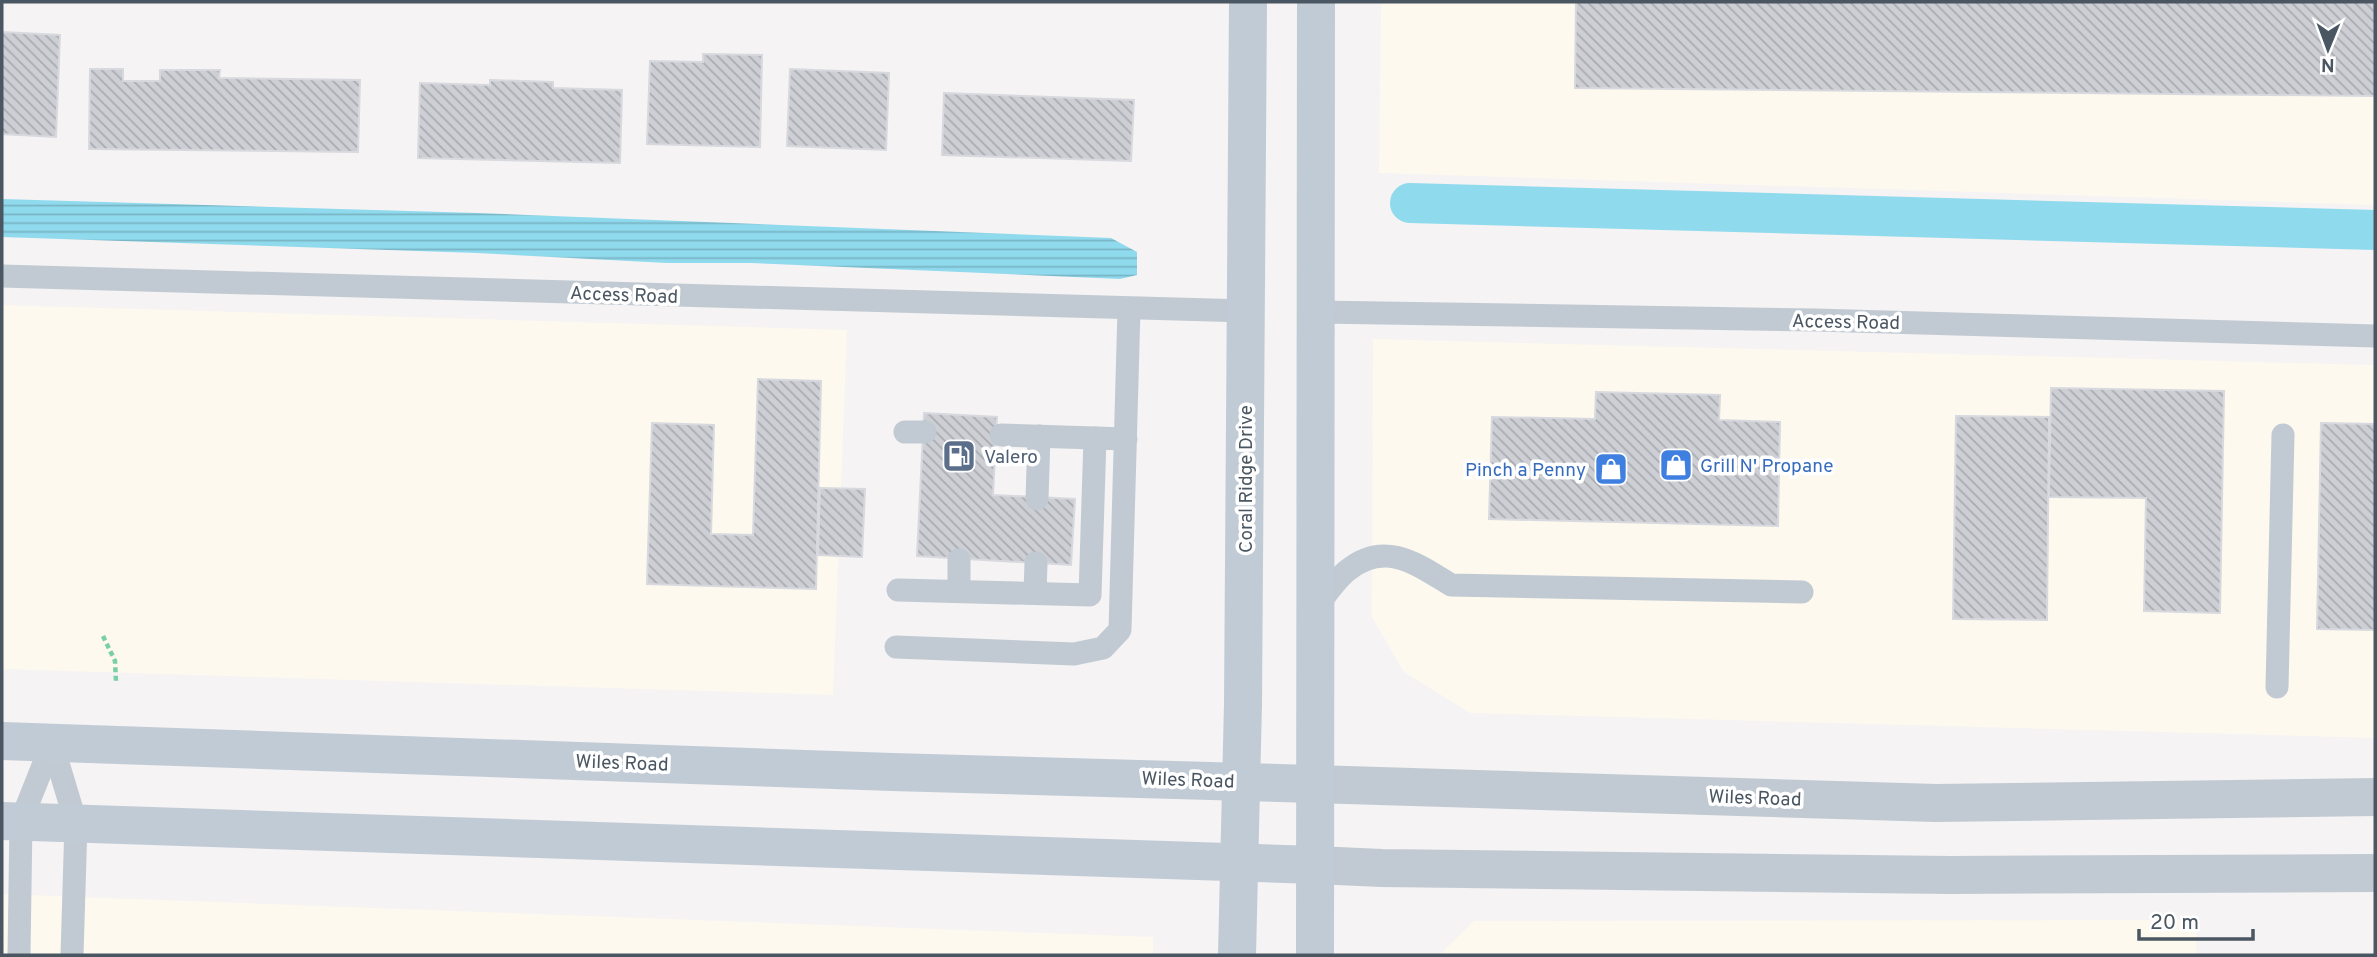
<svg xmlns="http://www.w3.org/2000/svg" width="2377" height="957" viewBox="0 0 2377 957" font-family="Overpass,sans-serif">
<defs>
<pattern id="water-rules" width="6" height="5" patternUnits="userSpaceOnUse" patternTransform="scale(1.75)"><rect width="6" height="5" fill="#90daee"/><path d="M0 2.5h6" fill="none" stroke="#78b4c4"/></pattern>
<pattern id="building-back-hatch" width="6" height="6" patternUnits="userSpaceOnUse" patternTransform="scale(1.75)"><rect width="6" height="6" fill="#cdcfd5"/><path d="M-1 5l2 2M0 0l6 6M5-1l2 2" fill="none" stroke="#a8abb0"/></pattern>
</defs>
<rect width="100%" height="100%" fill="#f5f3f3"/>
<!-- commercial -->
<g fill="#fdf9ef">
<path d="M1381 2H2375V205L1379 173Z"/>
<path d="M2 305 847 330 833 695 2 669Z"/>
<path d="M1373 339 2375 365V738L1470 713 1404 672 1372 617Z"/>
<path d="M2 894 1153 937V955H2Z"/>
<path d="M2197 920 2196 955H1439L1474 921Z"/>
</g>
<!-- water -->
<path fill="url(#water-rules)" d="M2 199 477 213 1111 238 1137 252V275L1120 279 751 263H667L477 253 2 237Z"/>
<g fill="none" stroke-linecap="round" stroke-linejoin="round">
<!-- canal -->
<path stroke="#90daee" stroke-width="40" d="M1410 203 2375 230"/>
</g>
<!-- building -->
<g fill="url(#building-back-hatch)" stroke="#d7d9de" stroke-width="2">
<path d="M1576 2H2375V96L1575 88Z"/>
<path d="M2 32 60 35 56 137 2 134Z"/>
<path d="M703 54 762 55 760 147 647 144 650 61 703 62Z"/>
<path d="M90 69H123V81H160V70H220L219 78 360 80 358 152 89 149Z"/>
<path d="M790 69 889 73 886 150 787 146Z"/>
<path d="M490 80 553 82V88L622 90 620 163 418 158 420 83 490 85Z"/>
<path d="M944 93 1134 100 1131 161 942 155Z"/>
<path d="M758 379 821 381 816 589 647 584 652 423 714 425 711 534 753 535Z"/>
<path d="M2051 388 2224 391 2220 613 2144 611 2146 498 2049 497Z"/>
<path d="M1596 392 1720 395 1719 420 1780 422 1778 526 1489 519 1492 417 1595 419Z"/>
<path d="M924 413 997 417 993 495 1075 499 1071 565 917 556Z"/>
<path d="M1956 416 2049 417 2047 620 1953 619Z"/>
<path d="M2321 423 2375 424V630L2317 629Z"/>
<path d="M820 488 865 489 862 557 818 555Z"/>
</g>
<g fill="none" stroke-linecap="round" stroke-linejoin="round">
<!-- path -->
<path stroke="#7ad0a6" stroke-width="4.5" stroke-dasharray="5 3.5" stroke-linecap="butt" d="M103 636 115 661 116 682"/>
<!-- service -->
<g stroke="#c1cad2" stroke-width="23">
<path d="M2 276 1247 311"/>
<path d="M1317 312 1816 320 2375 336"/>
<path d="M905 432H925"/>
<path d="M1001 435 1095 438"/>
<path d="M1037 499 1039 436"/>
<path d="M898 590 1090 595 1095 438 1126 439"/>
<path d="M959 591V560"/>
<path d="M1035 593 1036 563"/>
<path d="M1316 607C1326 595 1336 579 1348 570 1385 540 1417 564 1451 585L1802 592"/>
<path d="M896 647 1074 654 1103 648 1120 630 1129 309"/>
<path d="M2277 687 2283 435"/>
<path d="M52 743 76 823 72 955"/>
<path d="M19 955 21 821 52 743"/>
</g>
<!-- tertiary -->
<g stroke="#c1cad2" stroke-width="38">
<path d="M1314 784 1936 803 2375 797"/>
<path d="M1315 865 1382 868 1950 875 2375 873"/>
</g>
<!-- secondary -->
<g stroke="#c1cbd6" stroke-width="38">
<path d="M2 741 892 772 1314 784"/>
<path d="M2 821 1315 865"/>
<path d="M1237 955 1243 704 1248 2"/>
<path d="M1315 955 1316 2"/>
</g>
</g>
<!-- icons -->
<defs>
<symbol id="fuel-square" viewBox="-11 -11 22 22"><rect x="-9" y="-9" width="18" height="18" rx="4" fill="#5c6f8a" stroke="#fff"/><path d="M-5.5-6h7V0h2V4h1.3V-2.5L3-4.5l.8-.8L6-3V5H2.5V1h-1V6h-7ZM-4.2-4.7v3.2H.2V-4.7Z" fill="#fff"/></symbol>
<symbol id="shop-square" viewBox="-11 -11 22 22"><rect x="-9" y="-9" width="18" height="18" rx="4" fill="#3f7fe0" stroke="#fff"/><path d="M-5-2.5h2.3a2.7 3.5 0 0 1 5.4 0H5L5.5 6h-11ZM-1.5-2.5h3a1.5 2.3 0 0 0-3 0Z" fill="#fff"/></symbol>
</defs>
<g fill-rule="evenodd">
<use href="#fuel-square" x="940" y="437" width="38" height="38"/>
<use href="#shop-square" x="1657" y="446" width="38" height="38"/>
<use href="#shop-square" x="1592" y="450" width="38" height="38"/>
</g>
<g text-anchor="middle" stroke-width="7" stroke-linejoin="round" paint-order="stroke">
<!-- street labels -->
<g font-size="19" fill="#4a5661" stroke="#fff">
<text transform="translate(624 294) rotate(2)" y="7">Access Road</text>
<text transform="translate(1846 321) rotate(1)" y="7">Access Road</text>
<text transform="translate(1245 479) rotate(-90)" y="7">Coral Ridge Drive</text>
<text transform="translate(622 762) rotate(2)" y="7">Wiles Road</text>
<text transform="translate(1188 779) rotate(2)" y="7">Wiles Road</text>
<text transform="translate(1755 797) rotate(2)" y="7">Wiles Road</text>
</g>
<!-- service labels -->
<g font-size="19" fill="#4e5e75" stroke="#fff" text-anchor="start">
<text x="984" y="463">Valero</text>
</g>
<!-- shop labels -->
<g font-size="19" fill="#366cbe" stroke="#fff" text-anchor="start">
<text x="1700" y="472">Grill N' Propane</text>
<text x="1586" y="476" text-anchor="end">Pinch a Penny</text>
</g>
</g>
<!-- border -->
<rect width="2377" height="957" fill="none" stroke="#4a5661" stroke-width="7"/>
<!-- north arrow -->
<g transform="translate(2328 49) rotate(181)" stroke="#ffffff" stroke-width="5" paint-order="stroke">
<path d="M0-5L12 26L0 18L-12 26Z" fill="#4a5661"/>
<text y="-10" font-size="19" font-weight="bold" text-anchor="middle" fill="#4a5661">N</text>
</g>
<!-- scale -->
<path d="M2139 929v10h114v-10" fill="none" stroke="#4a5661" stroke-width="3.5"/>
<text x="2150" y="929" font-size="21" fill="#4a5661" stroke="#ffffff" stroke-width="5" paint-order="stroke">20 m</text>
</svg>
